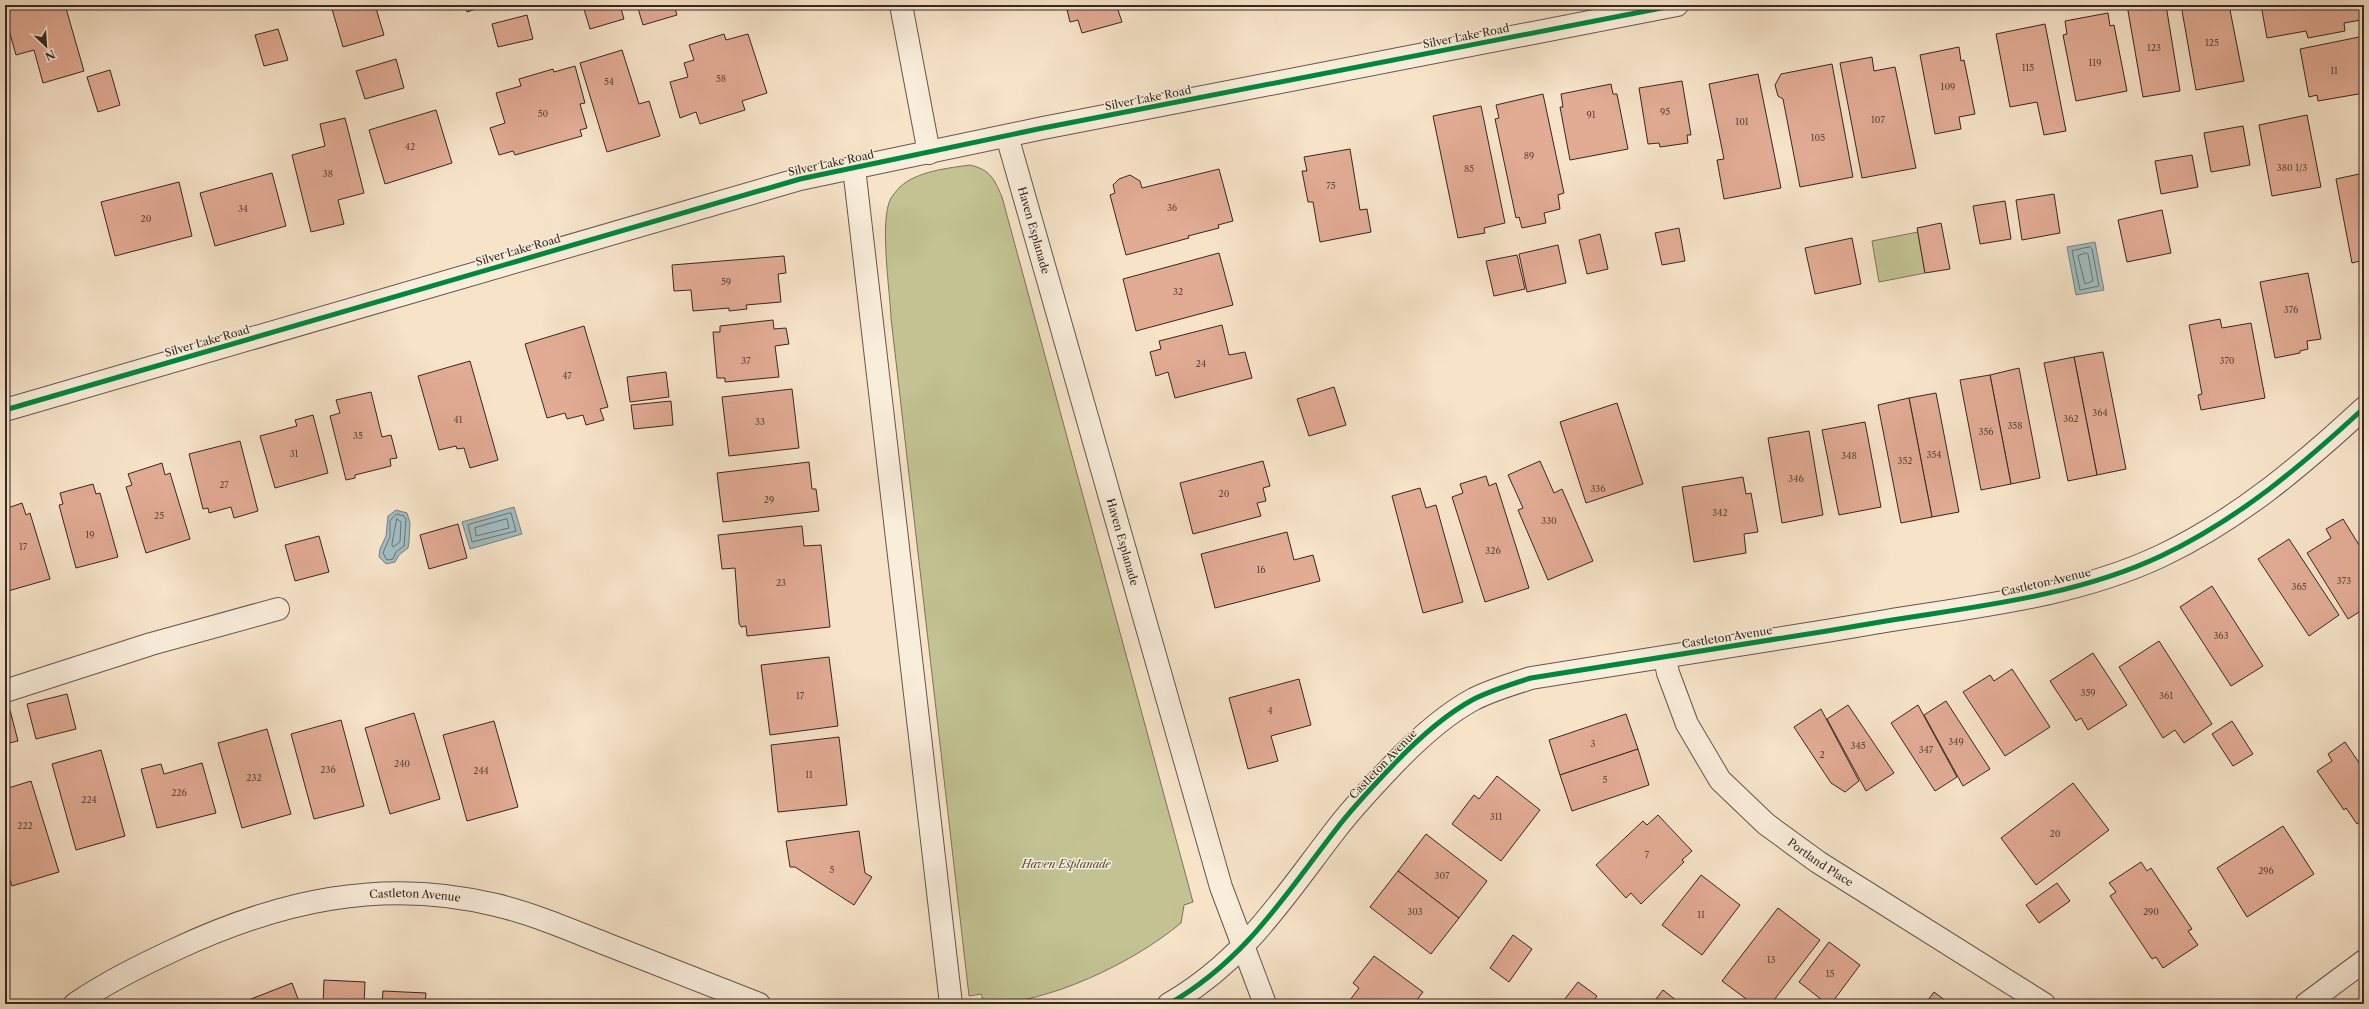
<svg xmlns="http://www.w3.org/2000/svg" width="2369" height="1009" viewBox="0 0 2369 1009" font-family="'Libre Caslon Text',serif">
<rect width="100%" height="100%" fill="#f6e3c8"/>
<filter id="stains"><feTurbulence type="fractalNoise" baseFrequency=".005" numOctaves="4"/><feColorMatrix values="0 0 0 0 .2 0 0 0 0 .09 0 0 0 0 .02 0 0 0 .5 -.17"/></filter>
<radialGradient id="worn" r=".72"><stop offset=".6" stop-color="#630" stop-opacity="0"/><stop offset="1" stop-color="#630" stop-opacity=".3"/></radialGradient>
<!-- green -->
<g fill="#c2c292" stroke="#7c745a">
<path d="M970 165C991 170 994 179 1002 197L1193 902 1184 905 1181 923C1133 963 1048 1004 985 1004L981 994 969 996 891 318C890 291 879 220 891 198 893 195 897 190 900 187 917 171 949 168 970 165Z"/>
<path d="M1918 232 1925 273 1879 282 1872 241Z"/>
</g>
<!-- water -->
<g fill="#a1bcc0" stroke="#768081">
<path d="M2095 242 2104 290 2076 295 2067 247Z"/>
<path d="M514 507 522 534 470 549 462 522Z"/>
<path d="M396 510 407 513 410 523 409 542 408 548 399 555 395 562 386 564 379 557 380 549 386 536 388 516Z"/>
</g>
<g fill="none" stroke-linecap="round" stroke-linejoin="round">
<!-- shore -->
<g stroke="#6c7271" stroke-width="1">
<path d="M2090 247 2092 249 2099 286 2080 290 2072 251Z"/>
<path d="M2086 253 2088 254 2093 281 2085 284 2078 256Z"/>
<path d="M511 513 516 531 472 542 468 525Z"/>
<path d="M397 514 404 516 406 519 404 546 396 552 393 559 387 560 383 553 390 537V521Z"/>
<path d="M397 519 401 522 400 542 393 547 392 545Z"/>
<path d="M507 519 509 528 476 536 475 528Z"/>
</g>
</g>
<!-- building -->
<g fill="#e2ab94" stroke="#362722">
<path d="M5 5H65L84 71 43 83 34 50 16 55 7 23 5 24Z"/>
<path d="M345 5H375L384 35 343 47 332 9Z"/>
<path d="M465 5H488L467 12Z"/>
<path d="M588 5H620L624 19 590 29 583 6Z"/>
<path d="M637 5H674L677 15 643 25Z"/>
<path d="M1066 5H1127L1117 7 1122 22 1082 33 1078 20 1070 22Z"/>
<path d="M2127 5H2166L2180 91 2143 97Z"/>
<path d="M2181 5H2229L2244 81 2196 90Z"/>
<path d="M2261 5H2364V16L2361 17V20L2344 23 2345 31 2308 38 2306 31 2267 38Z"/>
<path d="M2108 13 2110 26 2114 25 2127 91 2076 101 2063 35 2067 34 2065 21Z"/>
<path d="M527 15 533 39 498 47 492 24Z"/>
<path d="M2045 24 2066 131 2044 135 2037 102 2010 107 1996 34Z"/>
<path d="M278 29 288 60 264 66 255 35Z"/>
<path d="M724 34 726 40 748 34 767 93 742 101 745 110 700 124 696 112 680 118 670 82 688 77 684 63 694 60 689 45Z"/>
<path d="M2364 36V93L2318 101 2317 95 2309 97 2300 49Z"/>
<path d="M1959 47 1961 61 1964 60 1975 114 1959 117 1961 129 1935 134 1920 55Z"/>
<path d="M622 50 639 104 649 101 660 136 607 152 580 63Z"/>
<path d="M1872 57 1874 71 1895 67 1916 168 1862 178 1840 63Z"/>
<path d="M396 59 404 88 365 99 356 71Z"/>
<path d="M1832 64 1853 177 1800 187 1783 99 1778 96 1775 85 1781 74Z"/>
<path d="M575 66 585 103 580 104 587 128 580 130 582 136 515 155 513 151 499 155 490 128 505 123 496 93 521 86 519 79 553 69 554 72Z"/>
<path d="M110 70 120 105 98 112 87 77Z"/>
<path d="M1758 74 1781 188 1724 199 1717 160 1724 159 1709 84Z"/>
<path d="M1682 81 1691 135H1687L1688 143 1660 147 1659 143 1648 144 1639 88Z"/>
<path d="M1611 84 1613 94H1617L1628 149 1570 160 1560 107H1563L1561 94Z"/>
<path d="M1543 94 1564 193 1558 195 1560 209 1544 213 1546 223 1522 228 1519 217 1516 218 1495 119 1499 118 1496 105Z"/>
<path d="M1481 106 1505 223 1484 228 1485 233 1458 238 1433 116Z"/>
<path d="M436 110 452 163 385 184 369 130Z"/>
<path d="M2307 115 2321 187 2272 196 2259 125Z"/>
<path d="M345 118 364 193 338 200 344 224 311 232 292 155 325 146 320 124Z"/>
<path d="M2243 126 2250 165 2211 172 2204 133Z"/>
<path d="M1350 149 1360 210 1367 209 1371 232 1320 242 1313 202H1308L1302 171H1307L1304 157Z"/>
<path d="M2192 155 2198 187 2161 194 2155 161Z"/>
<path d="M1219 169 1233 221 1218 225 1219 228 1188 236 1189 238 1126 255 1110 195 1115 193 1113 185 1119 179 1130 175 1140 181 1142 188Z"/>
<path d="M272 173 286 226 215 246 200 193Z"/>
<path d="M2364 173V260L2352 263 2336 179Z"/>
<path d="M179 182 192 236 115 256 101 202Z"/>
<path d="M2054 194 2060 233 2022 240 2016 200Z"/>
<path d="M2005 201 2011 239 1980 244 1973 206Z"/>
<path d="M2162 210 2171 253 2127 262 2118 220Z"/>
<path d="M1941 223 1950 269 1925 273 1917 228Z"/>
<path d="M1679 228 1685 261 1662 265 1655 233Z"/>
<path d="M1600 234 1608 269 1587 274 1579 240Z"/>
<path d="M1852 238 1861 284 1815 294 1805 248Z"/>
<path d="M1558 245 1566 283 1527 292 1519 254Z"/>
<path d="M1219 253 1233 305 1136 331 1123 279Z"/>
<path d="M1517 255 1525 289 1494 296 1486 261Z"/>
<path d="M784 256 786 273 778 274 781 302 746 305 747 309 729 311V308L693 311 691 290 674 291 672 265Z"/>
<path d="M2308 273 2321 339 2307 341 2308 349 2300 351V353L2275 358 2260 282Z"/>
<path d="M2220 319 2222 328 2251 323 2265 398 2201 410 2198 395 2202 394 2189 325Z"/>
<path d="M773 320 774 329 786 328 789 344 775 346 779 377 725 382V378H717L713 332H720V326Z"/>
<path d="M1222 325 1229 355 1245 352 1252 378 1175 398 1168 372 1156 376 1150 352 1161 349 1159 341Z"/>
<path d="M584 326 608 407 600 409 604 420 586 425 583 415 567 419 565 413 547 418 525 344Z"/>
<path d="M2103 352 2126 469 2097 475 2074 357Z"/>
<path d="M2074 357 2097 475 2068 481 2044 363Z"/>
<path d="M470 361 498 460 470 468 464 448 457 449 456 446 439 450 418 376Z"/>
<path d="M2019 368 2040 478 2011 484 1990 375Z"/>
<path d="M666 372 669 397 630 402 627 377Z"/>
<path d="M1990 375 2011 484 1981 490 1960 380Z"/>
<path d="M1334 387 1346 425 1309 436 1297 399Z"/>
<path d="M792 389 799 448 729 456 722 397Z"/>
<path d="M371 392 382 437 391 435 397 458 390 459 391 466 355 475V478L346 480 330 416 340 413 336 400Z"/>
<path d="M1936 393 1959 512 1932 517 1909 398Z"/>
<path d="M1909 398 1932 517 1901 523 1878 405Z"/>
<path d="M671 401 673 425 634 429 631 405Z"/>
<path d="M1617 403 1643 484 1586 503 1560 422Z"/>
<path d="M313 415 328 473 275 488 260 436 297 426 295 420Z"/>
<path d="M1865 422 1881 507 1839 515 1822 430Z"/>
<path d="M1809 431 1823 515 1782 523 1768 438Z"/>
<path d="M240 441 258 511 234 518 231 507 209 513 208 508 203 509 189 454Z"/>
<path d="M1263 461 1270 486 1263 488 1266 501 1257 503 1261 516 1193 534 1180 483Z"/>
<path d="M1540 461 1554 493 1562 489 1593 561 1548 580 1518 510 1523 508 1508 475Z"/>
<path d="M809 462 812 489H816L819 511 723 522 717 473Z"/>
<path d="M162 463 165 475 170 473 190 539 146 553 126 487 132 485 128 474Z"/>
<path d="M1486 476 1489 486 1496 483 1529 588 1485 602 1452 497 1463 493 1460 484Z"/>
<path d="M1743 477 1746 494 1751 493 1758 532 1744 534 1746 553 1694 562 1682 487Z"/>
<path d="M93 484 96 494 100 493 118 557 76 568 59 505 63 504 60 493Z"/>
<path d="M1420 488 1426 508 1436 505 1463 602 1423 613 1392 496Z"/>
<path d="M22 503 26 515 30 513 50 579 8 591 5 582V509Z"/>
<path d="M2343 519 2364 553V609L2348 619 2307 553 2331 538 2326 529Z"/>
<path d="M458 524 467 558 429 569 420 535Z"/>
<path d="M802 526 804 546 821 545 830 627 747 636 746 626 741 627 739 623 735 568 722 569 718 535Z"/>
<path d="M1287 532 1294 560 1313 555 1320 581 1215 608 1201 554Z"/>
<path d="M319 536 329 572 295 581 285 545Z"/>
<path d="M2289 539 2339 615 2309 636 2258 559Z"/>
<path d="M2212 586 2263 666 2231 686 2180 607Z"/>
<path d="M2159 641 2212 724 2184 743 2175 730 2163 738 2119 667Z"/>
<path d="M2093 653 2127 705 2088 730 2081 718 2076 721 2050 681Z"/>
<path d="M829 657 838 726 770 735 761 665Z"/>
<path d="M2012 669 2050 727 2005 756 1963 692 1990 675 1994 681Z"/>
<path d="M1299 679 1311 725 1271 736 1278 761 1248 769 1229 698Z"/>
<path d="M67 694 76 729 36 739 27 704Z"/>
<path d="M1946 701 1990 769 1963 786 1924 715Z"/>
<path d="M1848 705 1894 773 1866 791 1827 719Z"/>
<path d="M1918 705 1957 777 1935 791 1891 723Z"/>
<path d="M1821 709 1859 781 1845 792 1831 783 1794 727Z"/>
<path d="M10 710 18 741 5 744V712Z"/>
<path d="M414 713 440 799 390 814 365 728Z"/>
<path d="M1626 714 1638 749 1560 775 1549 740Z"/>
<path d="M341 720 364 806 314 819 291 734Z"/>
<path d="M494 721 518 807 467 821 443 735Z"/>
<path d="M2232 721 2253 754 2233 766 2212 734Z"/>
<path d="M267 729 291 814 242 828 218 743Z"/>
<path d="M839 737 847 805 778 812 771 745Z"/>
<path d="M2345 742 2364 770V820L2357 824 2346 808 2344 810 2317 771 2332 761 2328 754Z"/>
<path d="M1638 749 1649 785 1572 811 1560 775Z"/>
<path d="M101 750 125 836 76 850 52 764Z"/>
<path d="M202 763 216 813 157 828 141 769 161 764 164 774Z"/>
<path d="M1497 776 1540 810 1501 861 1452 824 1474 795 1479 799Z"/>
<path d="M31 781 59 872 12 886 5 864V789Z"/>
<path d="M2073 783 2109 830 2036 885 2001 838Z"/>
<path d="M1658 815 1692 851 1682 860 1684 862 1641 904 1631 893 1626 898 1596 865 1643 821 1647 825Z"/>
<path d="M2283 826 2314 874 2247 917 2217 868Z"/>
<path d="M859 831 865 873 872 877 854 905 795 867H790L786 841Z"/>
<path d="M1426 834 1487 881 1459 918 1398 871Z"/>
<path d="M2141 862 2147 871 2151 868 2192 929 2188 931 2198 945 2163 968 2156 957 2152 959 2110 896 2116 892 2109 883Z"/>
<path d="M1398 871 1459 918 1431 954 1370 907Z"/>
<path d="M1701 875 1740 905 1702 955 1662 925Z"/>
<path d="M2057 883 2070 901 2039 923 2026 905Z"/>
<path d="M1778 908 1820 940 1771 1004H1753L1722 981Z"/>
<path d="M1513 935 1532 949 1509 982 1490 968Z"/>
<path d="M1829 942 1860 965 1831 1004H1827L1799 982Z"/>
<path d="M1374 956 1423 992 1414 1004H1347L1359 988 1353 983Z"/>
<path d="M324 980 365 982 364 1004H323Z"/>
<path d="M1578 982 1597 996 1591 1004H1561Z"/>
<path d="M292 983 300 1004H247L246 1001Z"/>
<path d="M1663 990 1681 1004H1652Z"/>
<path d="M383 991 426 993 425 1004H382Z"/>
<path d="M1934 992 1950 1004H1925Z"/>
</g>
<g fill="none" stroke-linecap="round" stroke-linejoin="round">
<defs>
<g id="minor">
<path d="M901 5 929 153"/>
<path id="s1" d="M1007 136 1221 887 1265 1004"/>
<path d="M854 168 951 1004"/>
<path d="M5 410 800 179 1043 128 1677 5"/>
<path id="s2" d="M1665 658 1668 673 1687 724 1720 780 1766 824 1818 862 2044 1004"/>
<path d="M5 691 151 644 278 609"/>
<path id="s3" d="M75 1004C107 982 140 966 174 950 278 901 383 877 496 905 534 914 570 930 606 944 657 964 708 984 759 1004"/>
<path d="M1169 1004C1244 961 1283 898 1334 832 1352 808 1373 786 1394 764 1417 740 1444 715 1474 699 1492 690 1512 684 1531 678 1650 660 1768 641 1886 621 1979 606 2076 596 2161 556 2239 519 2301 466 2364 408"/>
<path d="M2306 1004 2364 961"/>
</g>
</defs>
<!-- minor casing -->
<use href="#minor" stroke="#66564c" stroke-width="24"/>
<!-- minor -->
<use href="#minor" stroke="#f9eddb" stroke-width="22"/>
<defs>
<g id="cycleway">
<path d="M5 410 800 179 1043 128 1677 5"/>
<path d="M1169 1004C1244 961 1283 898 1334 832 1352 808 1373 786 1394 764 1417 740 1444 715 1474 699 1492 690 1512 684 1531 678 1650 660 1768 641 1886 621 1979 606 2076 596 2161 556 2239 519 2301 466 2364 408"/>
</g>
</defs>
<!-- cycleway casing -->
<use href="#cycleway" stroke="#f9eddb" stroke-width="8"/>
<!-- cycleway -->
<use href="#cycleway" stroke="#00873e" stroke-width="5"/>
</g>
<g text-anchor="middle" stroke-width="3" stroke-linejoin="round" paint-order="stroke">
<!-- number labels -->
<g font-size="9" fill="#61483e">
<text x="2212" y="46">125</text>
<text x="2154" y="51">123</text>
<text x="2095" y="66">119</text>
<text x="2028" y="71">115</text>
<text x="2334" y="74">11</text>
<text x="721" y="82">58</text>
<text x="609" y="85">54</text>
<text x="1948" y="90">109</text>
<text x="1665" y="115">95</text>
<text x="543" y="117">50</text>
<text x="1591" y="118">91</text>
<text x="1878" y="123">107</text>
<text x="1742" y="125">101</text>
<text x="1818" y="141">105</text>
<text x="410" y="150">42</text>
<text x="1529" y="159">89</text>
<text x="2292" y="171">380 1/3</text>
<text x="1469" y="172">85</text>
<text x="328" y="177">38</text>
<text x="1331" y="189">75</text>
<text x="1172" y="211">36</text>
<text x="243" y="212">34</text>
<text x="146" y="222">20</text>
<text x="726" y="285">59</text>
<text x="1178" y="295">32</text>
<text x="2291" y="313">376</text>
<text x="746" y="364">37</text>
<text x="2227" y="364">370</text>
<text x="1201" y="367">24</text>
<text x="567" y="379">47</text>
<text x="2100" y="416">364</text>
<text x="2071" y="422">362</text>
<text x="458" y="423">41</text>
<text x="760" y="425">33</text>
<text x="2015" y="429">358</text>
<text x="1986" y="435">356</text>
<text x="358" y="439">35</text>
<text x="294" y="457">31</text>
<text x="1934" y="458">354</text>
<text x="1849" y="459">348</text>
<text x="1905" y="464">352</text>
<text x="1796" y="482">346</text>
<text x="224" y="488">27</text>
<text x="1598" y="492">336</text>
<text x="1224" y="497">20</text>
<text x="769" y="503">29</text>
<text x="1720" y="516">342</text>
<text x="159" y="519">25</text>
<text x="1549" y="524">330</text>
<text x="90" y="538">19</text>
<text x="23" y="550">17</text>
<text x="1493" y="554">326</text>
<text x="1261" y="573">16</text>
<text x="2344" y="584">373</text>
<text x="781" y="586">23</text>
<text x="2299" y="590">365</text>
<text x="2221" y="639">363</text>
<text x="2088" y="696">359</text>
<text x="800" y="699">17</text>
<text x="2166" y="699">361</text>
<text x="1270" y="714">4</text>
<text x="1956" y="745">349</text>
<text x="1593" y="747">3</text>
<text x="1858" y="749">345</text>
<text x="1926" y="753">347</text>
<text x="1822" y="758">2</text>
<text x="402" y="767">240</text>
<text x="328" y="773">236</text>
<text x="481" y="774">244</text>
<text x="809" y="778">11</text>
<text x="254" y="781">232</text>
<text x="1605" y="783">5</text>
<text x="179" y="796">226</text>
<text x="89" y="803">224</text>
<text x="1496" y="820">311</text>
<text x="25" y="829">222</text>
<text x="2055" y="837">20</text>
<text x="1647" y="858">7</text>
<text x="832" y="873">5</text>
<text x="2266" y="874">296</text>
<text x="1442" y="879">307</text>
<text x="1415" y="915">303</text>
<text x="2151" y="915">290</text>
<text x="1701" y="918">11</text>
<text x="1771" y="963">13</text>
<text x="1830" y="977">15</text>
</g>
<!-- street labels -->
<g font-size="11" fill="#362722" stroke="#f9eddb">
<text transform="translate(1466 36) rotate(-11)" y="4">Silver Lake Road</text>
<text transform="translate(1148 98) rotate(-11)" y="4">Silver Lake Road</text>
<text transform="translate(831 163) rotate(-12)" y="4">Silver Lake Road</text>
<text dy="4" stroke="none"><textPath href="#s1" startOffset="98">Haven Esplanade</textPath></text>
<text transform="translate(518 250) rotate(-16)" y="4">Silver Lake Road</text>
<text transform="translate(207 341) rotate(-16)" y="4">Silver Lake Road</text>
<text dy="4" stroke="none"><textPath href="#s1" startOffset="422">Haven Esplanade</textPath></text>
<text transform="translate(2046 582) rotate(-13)" y="4">Castleton Avenue</text>
<text transform="translate(1727 637) rotate(-9)" y="4">Castleton Avenue</text>
<text transform="translate(1383 764) rotate(-46)" y="4">Castleton Avenue</text>
<text dy="4" stroke="none"><textPath href="#s2" startOffset="265">Portland Place</textPath></text>
<text dy="4" stroke="none"><textPath href="#s3" startOffset="363">Castleton Avenue</textPath></text>
</g>
<!-- park labels -->
<g font-size="11" font-style="italic" fill="#594e3e" stroke="#f9eddb">
<text x="1066" y="868">Haven Esplanade</text>
</g>
</g>
<!-- margin -->
<rect width="2369" height="1009" fill="none" stroke="#f6e3c8" stroke-width="20"/>
<rect x="6" y="6" width="2357" height="997" fill="none" stroke="#362722" stroke-width="2"/>
<rect x="10" y="10" width="2349" height="989" fill="none" stroke="#362722"/>
<!-- north arrow -->
<g transform="translate(46 46) rotate(155)" stroke="#f9eddb" stroke-width="3" paint-order="stroke">
<path d="M0-3L7 15L0 10L-7 15Z" fill="#362722"/>
<text y="-6" font-size="11" font-weight="bold" text-anchor="middle" fill="#362722">N</text>
</g>
<rect width="100%" height="100%" filter="url(#stains)"/>
<rect width="100%" height="100%" fill="url(#worn)"/>
</svg>
